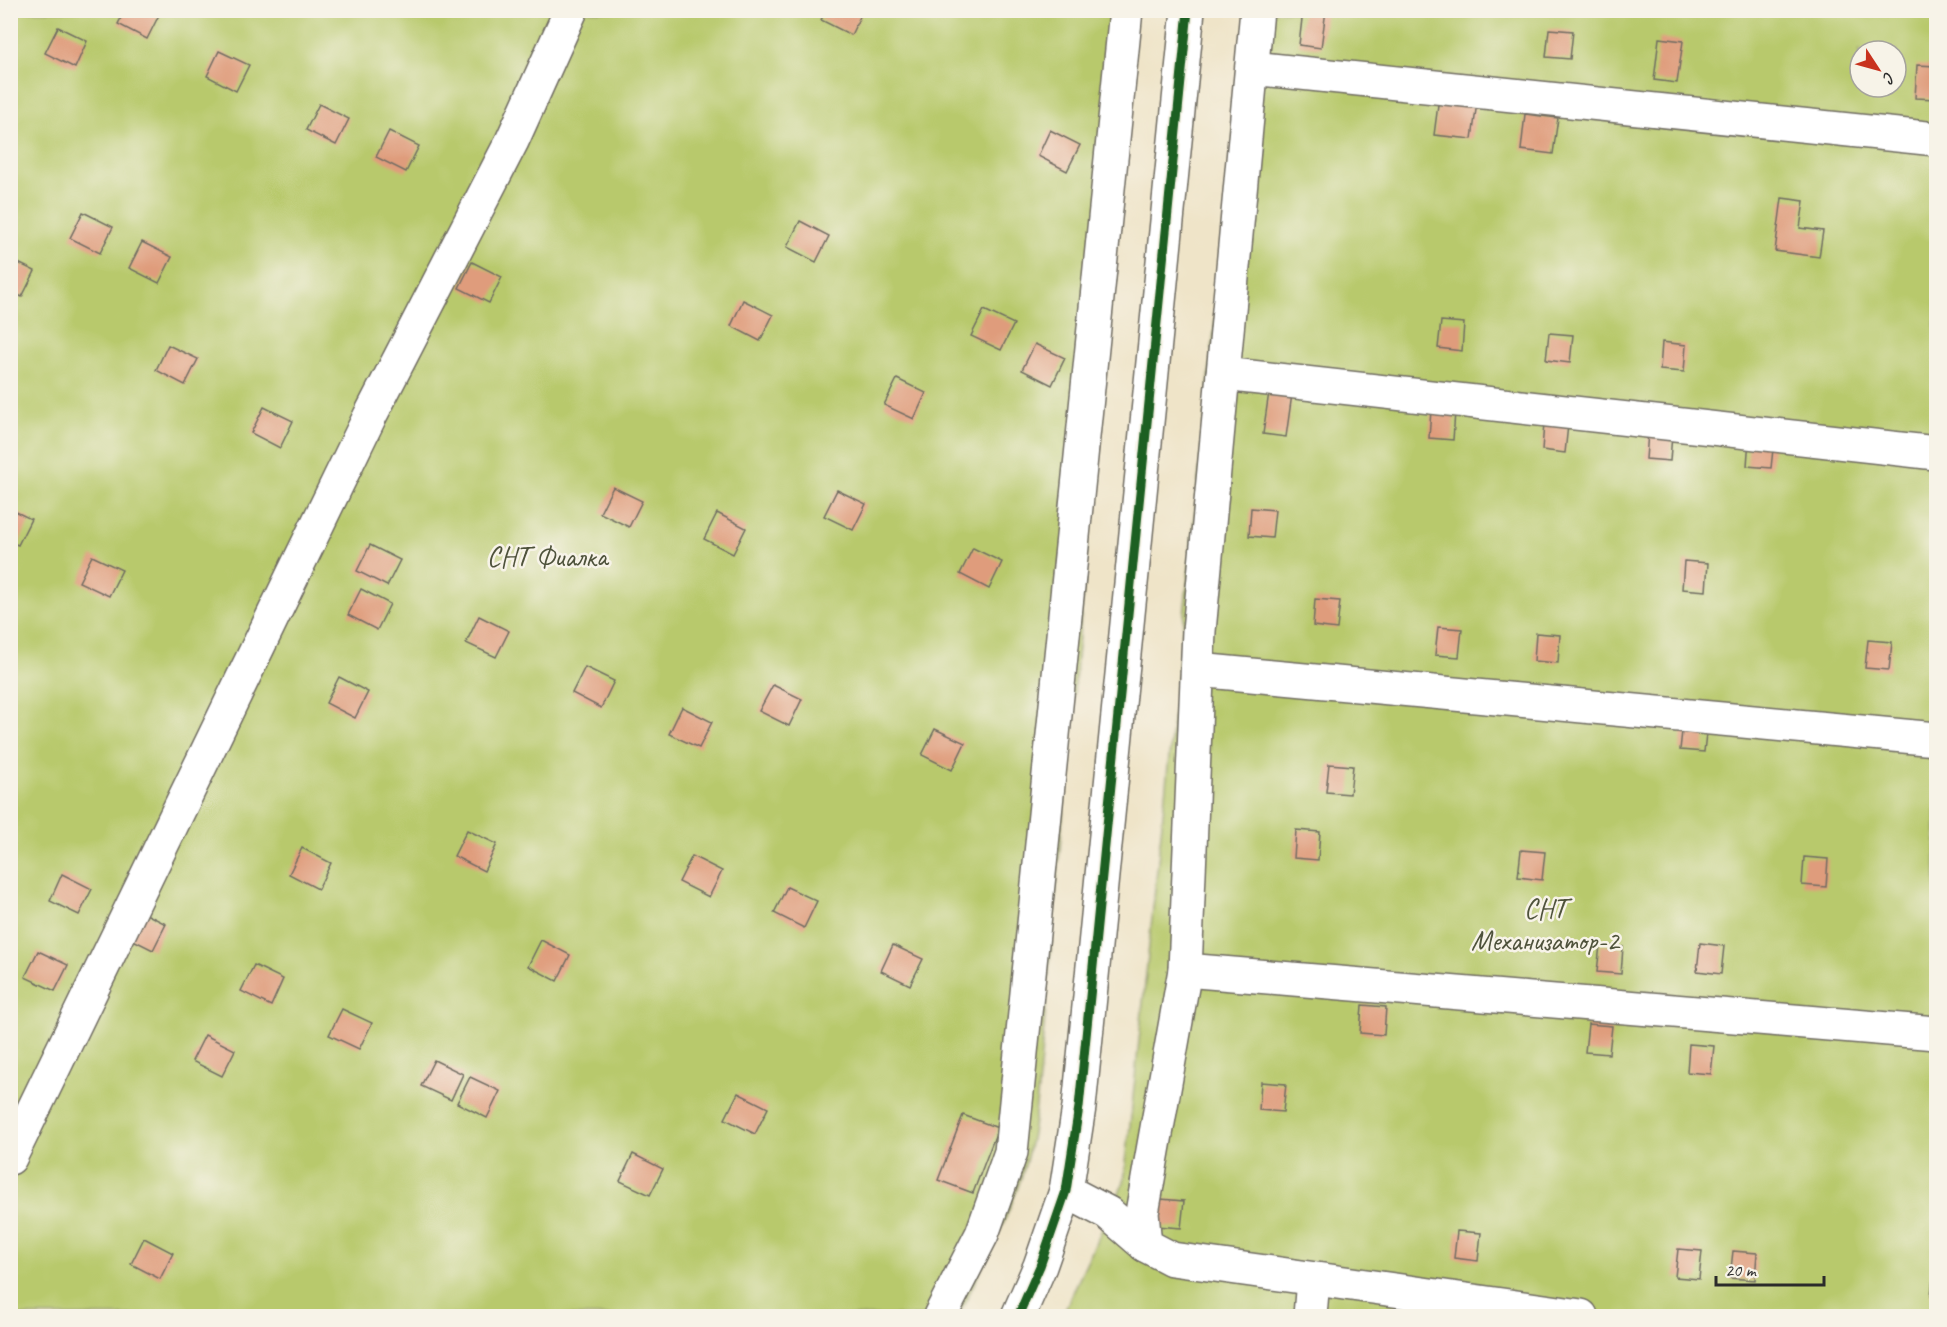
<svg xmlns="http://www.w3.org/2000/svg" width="1947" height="1327" viewBox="0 0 1947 1327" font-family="Caveat,sans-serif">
<rect width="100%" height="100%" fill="#f7f3e8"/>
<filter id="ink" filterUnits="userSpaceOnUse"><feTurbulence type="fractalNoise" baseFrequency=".0167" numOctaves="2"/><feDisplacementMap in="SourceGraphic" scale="12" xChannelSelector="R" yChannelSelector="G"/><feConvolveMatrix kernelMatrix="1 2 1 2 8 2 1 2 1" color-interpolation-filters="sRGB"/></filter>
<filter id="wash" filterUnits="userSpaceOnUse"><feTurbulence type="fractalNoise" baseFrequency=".008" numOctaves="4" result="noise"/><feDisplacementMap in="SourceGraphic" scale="24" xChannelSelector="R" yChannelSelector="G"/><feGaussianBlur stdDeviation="1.35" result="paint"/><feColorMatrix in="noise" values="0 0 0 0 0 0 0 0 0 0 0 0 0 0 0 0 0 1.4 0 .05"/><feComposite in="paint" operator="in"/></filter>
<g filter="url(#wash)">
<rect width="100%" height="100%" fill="#efe4c8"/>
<!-- garden -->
<g fill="#b8c96c" stroke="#727a4c" stroke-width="1.5" fill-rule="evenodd">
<path d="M10 11H1135L1043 1037C1038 1084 1036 1133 1021 1178 1005 1226 980 1271 958 1316H11Z"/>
<path d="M1248 11H1936V1316H1062L1124 1182ZM1860 51H1896V87H1860Z"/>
</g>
<g id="blocks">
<!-- building -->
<g fill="#df9c7b">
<path d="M125 10 160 13 147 39 118 24Z"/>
<path d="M826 10H863L851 35 821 20Z"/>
<path d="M1303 10H1326L1321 48 1299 45Z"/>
<path d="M58 27 87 41 75 68 45 53Z"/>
<path d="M1549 29 1573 31 1570 59 1546 57Z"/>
<path d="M1659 38 1683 41 1677 83 1654 80Z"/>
<path d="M219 51 249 65 236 91 207 76Z"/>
<path d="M1917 65 1936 66V99L1915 98Z"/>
<path d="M1439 97 1477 102 1472 139 1434 135Z"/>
<path d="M319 104 349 119 336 145 306 130Z"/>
<path d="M1525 114 1558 118 1553 154 1521 150Z"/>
<path d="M1050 130 1080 145 1067 171 1038 156Z"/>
<path d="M389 131 419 146 406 172 376 157Z"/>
<path d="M1782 198 1804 201 1800 228 1823 231 1819 257 1775 251Z"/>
<path d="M83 212 113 227 100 253 70 238Z"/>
<path d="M800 221 829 236 816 262 787 247Z"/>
<path d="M142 242 172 257 159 283 129 268Z"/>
<path d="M10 259 35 271 22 297 10 291Z"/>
<path d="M472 262 502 277 489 303 459 288Z"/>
<path d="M743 300 773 315 760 341 731 326Z"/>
<path d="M984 310 1014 324 1001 350 971 336Z"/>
<path d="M1441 321 1464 323 1462 351 1438 348Z"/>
<path d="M1549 333 1573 335 1570 363 1546 360Z"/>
<path d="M1662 342 1686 345 1684 372 1660 370Z"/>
<path d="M1035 344 1065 358 1052 385 1022 370Z"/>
<path d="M168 345 198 359 185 385 156 370Z"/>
<path d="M897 379 926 393 914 419 884 405Z"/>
<path d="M1269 392 1292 394 1286 437 1263 434Z"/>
<path d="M264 407 293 421 280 448 251 433Z"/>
<path d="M1431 410 1455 412 1453 440 1429 438Z"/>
<path d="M1544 423 1568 425 1565 453 1542 450Z"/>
<path d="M1648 432 1672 434 1670 461 1646 459Z"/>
<path d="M1749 438 1774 440 1771 468 1747 466Z"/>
<path d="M613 487 642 501 629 527 600 513Z"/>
<path d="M837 490 866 504 853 530 824 516Z"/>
<path d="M1251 508 1275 510 1272 538 1249 536Z"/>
<path d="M10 509 31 519 18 545 10 542Z"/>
<path d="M717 513 746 528 733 554 704 539Z"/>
<path d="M370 545 400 560 387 586 357 571Z"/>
<path d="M973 548 1002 562 989 589 960 574Z"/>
<path d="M92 556 122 570 109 596 79 582Z"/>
<path d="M1684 561 1708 563 1706 591 1682 589Z"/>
<path d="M361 589 390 604 377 630 348 615Z"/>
<path d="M1315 599 1340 601 1337 629 1313 626Z"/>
<path d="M479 616 509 631 496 657 466 643Z"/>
<path d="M1438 627 1462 629 1459 657 1435 655Z"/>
<path d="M1536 633 1560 635 1558 663 1534 661Z"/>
<path d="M1868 640 1892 642 1889 670 1865 668Z"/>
<path d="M585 667 614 681 601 708 572 693Z"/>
<path d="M339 677 368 692 355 718 326 703Z"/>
<path d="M773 685 802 699 789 726 759 711Z"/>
<path d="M682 707 712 722 699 748 669 734Z"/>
<path d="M1683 722 1707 724 1704 752 1680 750Z"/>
<path d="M935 729 965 743 952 770 922 755Z"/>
<path d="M1329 764 1353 766 1350 794 1326 792Z"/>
<path d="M467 830 497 844 484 871 454 856Z"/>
<path d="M1296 830 1320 832 1318 860 1294 858Z"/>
<path d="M302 848 331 863 318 889 289 874Z"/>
<path d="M1521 850 1545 852 1542 880 1518 877Z"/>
<path d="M692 856 722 871 709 897 679 882Z"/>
<path d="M1804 857 1828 859 1826 887 1802 885Z"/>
<path d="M62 874 92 889 79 915 50 901Z"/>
<path d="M787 887 817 901 804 928 774 913Z"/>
<path d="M136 909 166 924 153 950 123 935Z"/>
<path d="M541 940 570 955 557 981 528 966Z"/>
<path d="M1700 943 1724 946 1721 974 1697 971Z"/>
<path d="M893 945 923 959 910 985 881 971Z"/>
<path d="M1600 945 1623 947 1621 974 1597 972Z"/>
<path d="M38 951 68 965 55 991 25 977Z"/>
<path d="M254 965 283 979 271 1006 241 991Z"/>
<path d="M1362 1005 1386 1007 1384 1035 1360 1033Z"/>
<path d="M342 1009 372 1023 359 1049 329 1035Z"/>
<path d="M1588 1024 1612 1026 1609 1054 1585 1052Z"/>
<path d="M205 1035 235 1050 222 1076 192 1061Z"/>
<path d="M1689 1044 1714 1046 1711 1074 1687 1072Z"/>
<path d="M434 1060 463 1074 451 1100 421 1086Z"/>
<path d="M470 1077 500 1091 487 1118 457 1103Z"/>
<path d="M1261 1082 1286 1084 1283 1112 1259 1110Z"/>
<path d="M738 1093 768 1108 755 1134 725 1119Z"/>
<path d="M963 1115 998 1128 973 1193 938 1180Z"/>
<path d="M633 1154 663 1169 650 1195 620 1181Z"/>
<path d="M1160 1199 1184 1201 1181 1228 1157 1226Z"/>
<path d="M1457 1231 1481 1233 1478 1261 1454 1258Z"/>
<path d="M144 1238 173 1253 160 1279 131 1264Z"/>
<path d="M1678 1249 1702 1251 1699 1279 1675 1277Z"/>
<path d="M1733 1251 1757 1253 1755 1280 1730 1278Z"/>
<path d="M1934 1268H1936V1296H1931Z"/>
</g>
</g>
</g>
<g filter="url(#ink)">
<use href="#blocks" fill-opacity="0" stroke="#706c62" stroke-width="1.5"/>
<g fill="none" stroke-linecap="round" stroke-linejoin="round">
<defs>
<g id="minor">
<path d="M1257 10 1199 631 1185 970 1142 1213 1145 1245 1172 1259 1581 1316"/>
<path d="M1252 68 1936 139"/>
<path d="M1223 374 1936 453"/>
<path d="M1198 670 1936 739"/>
<path d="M1185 970 1936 1033"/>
<path d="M10 1158 370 416 512 141 571 10"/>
<path d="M1066 1191 1108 1213 1145 1245"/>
<path d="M940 1316 982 1234 1011 1152 1126 10"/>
<path d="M1018 1316 1040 1266 1066 1191 1079 1107 1188 10"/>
<path d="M1310 1316 1313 1279"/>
</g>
</defs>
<!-- minor casing -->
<use href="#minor" stroke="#706c62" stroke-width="36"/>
<!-- minor -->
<use href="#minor" stroke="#fff" stroke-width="33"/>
<defs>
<path id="cycleway" d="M1018 1316 1040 1266 1066 1191 1079 1107 1188 10"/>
</defs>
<!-- cycleway casing -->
<use href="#cycleway" stroke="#f7f3e8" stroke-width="13"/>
<!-- cycleway -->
<use href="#cycleway" stroke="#1b5e20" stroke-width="9"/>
</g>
</g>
<g text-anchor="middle" stroke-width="5" stroke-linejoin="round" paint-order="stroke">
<!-- park labels -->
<g font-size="28" fill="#4e523b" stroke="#f7f3e8">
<text x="547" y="566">СНТ Фиалка</text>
<text x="1545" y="918">СНТ<tspan x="1545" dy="32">Механизатор-2</tspan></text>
</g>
</g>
<!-- margin -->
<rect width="1947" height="1327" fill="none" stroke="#f7f3e8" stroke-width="36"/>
<!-- north arrow -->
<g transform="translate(1878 69) rotate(126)"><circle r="28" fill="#f7f3e8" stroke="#a5a39c" stroke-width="1.5"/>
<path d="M0-4.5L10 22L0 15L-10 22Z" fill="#c8321e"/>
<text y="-9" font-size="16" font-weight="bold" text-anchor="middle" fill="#2b2b2b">С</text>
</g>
<!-- scale -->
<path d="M1716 1276v9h108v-9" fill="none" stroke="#2b2b2b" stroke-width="3"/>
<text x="1725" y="1276" font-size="18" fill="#2b2b2b" stroke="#f7f3e8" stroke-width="4.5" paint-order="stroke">20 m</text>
</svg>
